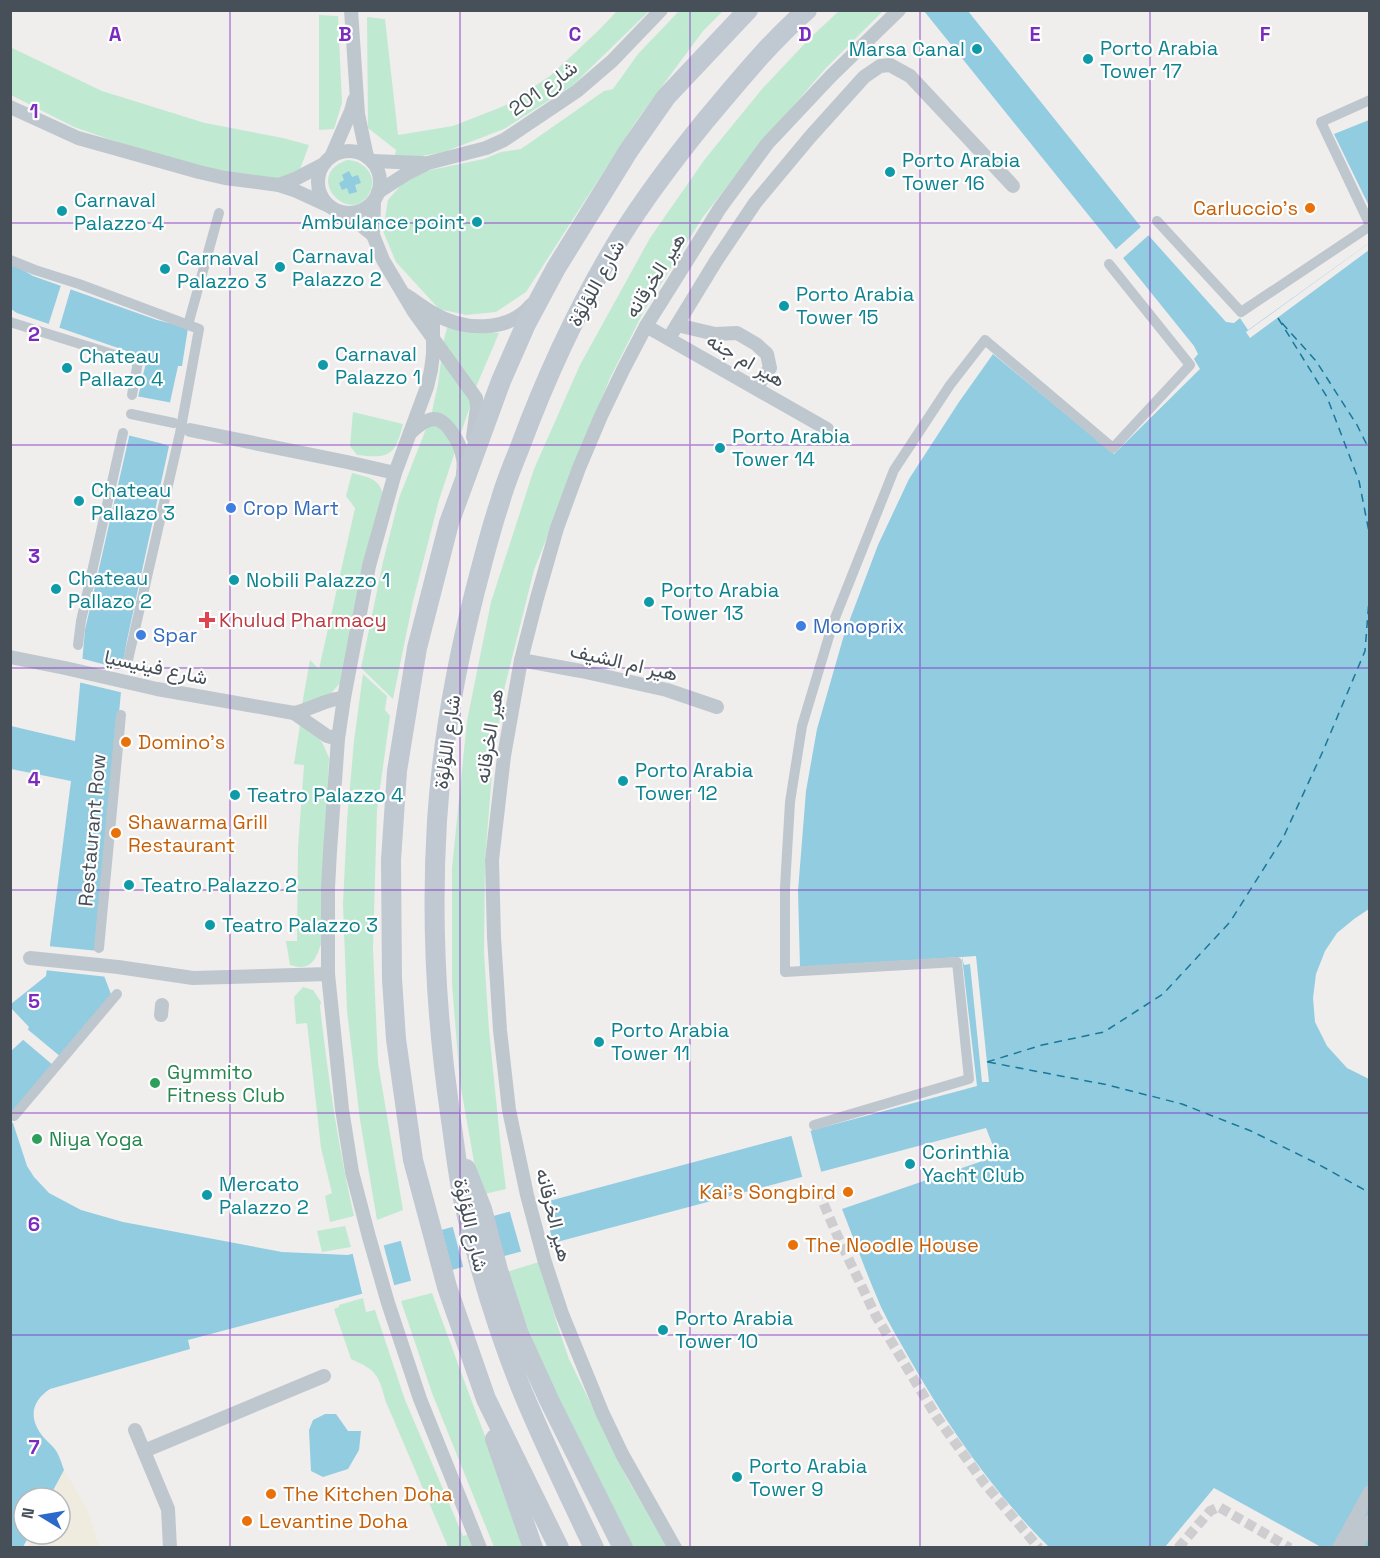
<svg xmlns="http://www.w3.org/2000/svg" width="1380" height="1558" viewBox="0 0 1380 1558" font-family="'Space Grotesk',Vazirmatn,sans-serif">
<rect width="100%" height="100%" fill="#f0eded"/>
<!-- green -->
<g fill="#c0e9d2">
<path d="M617 11H649L573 85 504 129 444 152 416 157 395 155 396 150 368 128 367 17 385 19 398 135 453 126 504 106 550 76 599 30Z"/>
<path d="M679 11H723L703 31 637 120 526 292 496 312 466 315 439 309 396 262 383 231 388 200 401 185 421 172 484 159 501 152 521 149 604 91 613 89 638 54Z"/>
<path d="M839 11H883L826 68 758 147 703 217 645 309 610 378 534 570 505 686 493 760 485 861 484 953 489 1030 501 1149 506 1189 480 1195 460 1083 452 984V868L467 721 491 602 534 469 580 365 650 238 705 159 762 89 811 37Z"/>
<path d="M319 15 338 16 342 103 334 129 319 130Z"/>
<path d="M10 47 102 91 205 123 283 138 309 145 299 172 276 182 178 163 74 127 11 95Z"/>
<path d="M347 160C363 160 378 175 370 192 351 229 301 176 347 160Z"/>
<path d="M447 328 499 333 476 387 443 343Z"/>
<path d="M441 361 460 383 471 403 439 500 413 601 393 699 361 668 383 562 399 498 431 416 438 384Z"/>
<path d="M353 412 403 424C395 455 390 459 357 455L350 446Z"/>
<path d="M352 473C369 478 379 477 384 497L340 683 327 698 302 705 310 660 319 669 355 508 346 496Z"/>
<path d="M363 674 387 696 385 710 390 716 377 810 373 948 378 1063 403 1210 377 1220 360 1120 347 1011 343 904 347 821 354 741Z"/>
<path d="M300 725 312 729 323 744 329 758 322 941C316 959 312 972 290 965L286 941H297L298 848 304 765 294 764Z"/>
<path d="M303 987 313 990 321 1002 320 1006C328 1077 338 1146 354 1216L330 1222 325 1196 332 1193 321 1148 307 1023 296 1024 294 997Z"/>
<path d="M345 1226 351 1247 322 1252 317 1231Z"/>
<path d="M539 1262 557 1324 569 1359 628 1480 667 1547H632L540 1360 506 1272Z"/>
<path d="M432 1293 475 1410 528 1547H494L432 1393 401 1301Z"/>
<path d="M363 1298 366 1312 375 1310 405 1400 463 1536 467 1535 472 1547H448L386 1402C378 1375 378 1371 351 1359L334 1309 339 1307V1305Z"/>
</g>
<!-- sand -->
<path fill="#f0ebdf" d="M64 1470 88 1510 99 1547H27L34 1534H60V1498H51Z"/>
<!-- water -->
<g fill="#91cce1">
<path d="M924 11H968L1141 227 1226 322 1234 323 1240 318 1248 330 1369 243V909L1354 919 1337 933 1325 951 1316 974 1313 998 1315 1022 1327 1046 1347 1068 1369 1079V1547H1321L1214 1488 1165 1547H1049C992 1491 947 1425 908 1356 899 1340 889 1324 881 1307 867 1275 855 1242 842 1209L997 1156 986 1128 188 1340 190 1349 50 1389C33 1400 28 1416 41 1434 44 1439 50 1443 54 1448 59 1454 61 1462 64 1470L49 1498H24V1534H30L23 1547H11L10 1121 13 1123 27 1166 34 1177 49 1193 81 1210 123 1222 282 1252 348 1255 977 1086 962 957 800 967 798 891 806 791 817 729 844 635 878 545 909 479 959 402 993 354 1114 454 1200 369 1194 359 1198 354 1194 346Z"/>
<path d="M1369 120V206L1334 134Z"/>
<path d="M349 171 352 177 358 175 361 183 355 185 357 192 349 194 347 188 342 190 339 183 344 180 342 175Z"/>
<path d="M11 263 33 276 157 320 188 328 182 366H178L161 443 169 446 127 640 122 667 121 692 96 954 112 997 11 1115V1051L23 1040 29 1027 11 1008V1004L46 976 71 781 11 769V726L75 741 85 630 147 358 17 313 11 309Z"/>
<path d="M325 1414H336L348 1431H361L359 1450 348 1469 323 1477 311 1471 309 1430 313 1420Z"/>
</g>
<!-- pier -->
<g fill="#f0eded">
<path d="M1143 225 1151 233 1121 260 1114 251Z"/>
<path d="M1369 243V250L1250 338 1246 332Z"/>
<path d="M61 285 71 288 59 329 48 326Z"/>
<path d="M136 396 173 403 165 442 170 443 172 446 127 435Z"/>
<path d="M80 658 125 670 124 693 78 682Z"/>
<path d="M47 946 99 951 108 977 44 970Z"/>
<path d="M976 956 989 1082H982L970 964 964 965 962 957Z"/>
<path d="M26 1028 61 1057 54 1066 21 1038Z"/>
<path d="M810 1129 822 1175 803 1180 791 1134Z"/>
<path d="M542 1200 554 1246 522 1255 509 1209Z"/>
<path d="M492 1213 504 1259 464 1270 452 1224Z"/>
<path d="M441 1227 453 1273 412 1284 400 1238Z"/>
<path d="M383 1243 395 1288 363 1297 352 1251Z"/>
</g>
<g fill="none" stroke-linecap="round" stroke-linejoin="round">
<!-- ferry -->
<g stroke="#1b7797" stroke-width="1.5" stroke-dasharray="8 6" stroke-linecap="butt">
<path d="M1278 318 1327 397 1359 481 1370 537"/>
<path d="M1282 323 1316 361 1357 425 1370 451"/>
<path d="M987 1062 1042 1045 1104 1032 1163 994 1230 922 1283 838 1323 751 1365 651 1370 588"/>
<path d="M988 1062 1108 1085 1182 1104 1251 1131 1316 1163 1370 1193"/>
</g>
<!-- pedestrian-tunnel -->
<g stroke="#cecdcf" stroke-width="10" stroke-dasharray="10 5" stroke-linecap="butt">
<path d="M816 1192 819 1193 837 1235 876 1316 936 1416 984 1483 1039 1548"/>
<path d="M1178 1548 1210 1511 1219 1507 1290 1548"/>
</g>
<!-- pedestrian -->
<g stroke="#bfc7ce" stroke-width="10">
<path d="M1370 100 1321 122 1370 225"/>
<path d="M1157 221 1241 312 1370 226"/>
<path d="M10 260 35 270 79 284 199 329 180 433 128 660"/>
<path d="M10 322 138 362 132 395"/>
<path d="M188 325 219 213"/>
<path d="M131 414 174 423"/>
<path d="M78 645 81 621 123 433"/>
<path d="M99 948 121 715"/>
<path d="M14 1116 117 994"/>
<path d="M814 1125 969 1079 957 962 785 972V887L790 802 802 726 833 623 894 470 950 385 985 340 1113 448 1190 365 1109 264"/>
</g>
<!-- minor -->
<g stroke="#bfc7ce" stroke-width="14">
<path d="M351 10 358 114 367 157"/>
<path d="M10 107 78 138 199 172 225 178 279 185 294 190 331 207"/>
<circle cx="349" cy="182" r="31"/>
<path d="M331 157 351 111 354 100"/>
<path d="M372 161 423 163"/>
<path d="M279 185 297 178 324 164"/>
<path d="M378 192 406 174 428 163 486 148 504 140 577 91 612 61 661 10"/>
<path d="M374 201 373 235 383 260 414 312 476 398 477 407 473 437"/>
<path d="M346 213 373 235"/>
<path d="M406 295C415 301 424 308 433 313 463 331 508 333 531 305"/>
<path d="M433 313V354L431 370 427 387 395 473 369 566 344 698 338 739 330 851 328 888V974L342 1109 352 1172 369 1237 388 1303 420 1399 480 1548"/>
<path d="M677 325 715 334 737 333 756 344 767 354 770 368 756 388"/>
<path d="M646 326 827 429"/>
<path d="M669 338 716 261 755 203 810 137 864 77 880 66 890 65 910 76 1013 186"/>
<path d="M190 430 347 462 395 473"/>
<path d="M410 433C417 427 424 420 434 419 447 419 460 444 462 454 464 461 464 467 463 473"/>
<path d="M10 657 65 668 157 689 294 713C312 709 328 698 344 698"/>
<path d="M521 660 581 671 667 690 717 707"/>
<path d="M294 713 327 736 338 739"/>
<path d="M30 958 118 967 193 978 328 974"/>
<path d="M161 1015 162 1005"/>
<path d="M135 1430 168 1509 170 1548"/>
<path d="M144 1451 324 1376"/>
<path d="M675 1548 622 1454 602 1412 562 1314 544 1259 527 1195 509 1110 500 1030 494 937 492 860 504 756 521 660 537 598 557 528 579 468 601 416 623 370 646 326 720 208 767 144 831 76 899 10"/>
<path d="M1339 1548 1370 1492"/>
<path d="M1355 1548 1370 1521"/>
</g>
<!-- secondary -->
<g stroke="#c0c8d2" stroke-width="20">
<path d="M466 1169 482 1209 498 1270 519 1334 549 1400 623 1548"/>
<path d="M495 1439 533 1548"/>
<path d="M559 1548 486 1399 447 1287 413 1160 396 1039 392 979 391 860 397 771 417 648 449 523 501 381 526 324 556 268 629 150 666 97 748 10"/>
<path d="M594 1548C569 1495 543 1442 521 1388 498 1331 480 1271 466 1212 458 1180 455 1146 450 1113 436 1016 431 919 437 821 442 743 456 666 475 591 483 561 490 531 500 502 505 483 513 465 520 447 547 374 580 303 621 236 646 196 675 158 705 121 737 83 769 43 807 10"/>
</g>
</g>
<!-- grid -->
<path fill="none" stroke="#7b2cbf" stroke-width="1.5" stroke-opacity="0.55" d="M230 10V1548M460 10V1548M690 10V1548M920 10V1548M1150 10V1548M10 223H1370M10 445H1370M10 668H1370M10 890H1370M10 1113H1370M10 1335H1370"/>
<!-- markers -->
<g fill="#0f9aa8" stroke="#fff" stroke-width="2">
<circle cx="977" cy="49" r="6"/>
<circle cx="1088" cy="59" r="6"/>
<circle cx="890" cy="172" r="6"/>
<circle cx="62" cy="211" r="6"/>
<circle cx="477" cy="222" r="6"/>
<circle cx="280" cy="267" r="6"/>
<circle cx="165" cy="269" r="6"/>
<circle cx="784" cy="306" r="6"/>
<circle cx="323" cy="365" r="6"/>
<circle cx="67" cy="368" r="6"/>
<circle cx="720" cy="448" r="6"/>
<circle cx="79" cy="501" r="6"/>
<circle cx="234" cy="580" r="6"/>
<circle cx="56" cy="589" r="6"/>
<circle cx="649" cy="602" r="6"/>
<circle cx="623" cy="781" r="6"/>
<circle cx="235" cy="795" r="6"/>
<circle cx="129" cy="885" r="6"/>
<circle cx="210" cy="925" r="6"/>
<circle cx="599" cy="1042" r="6"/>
<circle cx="910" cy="1164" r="6"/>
<circle cx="207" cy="1195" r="6"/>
<circle cx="663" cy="1330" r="6"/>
<circle cx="737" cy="1477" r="6"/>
</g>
<g fill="#e8710a" stroke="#fff" stroke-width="2">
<circle cx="1310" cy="208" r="6"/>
<circle cx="126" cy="742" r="6"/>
<circle cx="116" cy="833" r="6"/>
<circle cx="848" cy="1192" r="6"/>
<circle cx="793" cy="1245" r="6"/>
<circle cx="271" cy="1494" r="6"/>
<circle cx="247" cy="1521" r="6"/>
</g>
<g fill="#3f7fe0" stroke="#fff" stroke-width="2">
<circle cx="231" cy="508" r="6"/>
<circle cx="801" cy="626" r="6"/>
<circle cx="141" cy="635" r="6"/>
</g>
<path fill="#e0444e" stroke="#fff" stroke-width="2" d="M204 611h6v6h6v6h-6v6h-6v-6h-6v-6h6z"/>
<g fill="#2e9e5b" stroke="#fff" stroke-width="2">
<circle cx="155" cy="1083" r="6"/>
<circle cx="37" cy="1139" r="6"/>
</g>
<g text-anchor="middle" stroke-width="4.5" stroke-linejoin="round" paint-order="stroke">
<!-- culture labels -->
<g font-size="20" fill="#0d838f" stroke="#fff" text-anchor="start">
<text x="1100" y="55">Porto Arabia<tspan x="1100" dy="23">Tower 17</tspan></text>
<text x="965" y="56" text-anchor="end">Marsa Canal</text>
<text x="902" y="167">Porto Arabia<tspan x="902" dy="23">Tower 16</tspan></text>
<text x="74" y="207">Carnaval<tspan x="74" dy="23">Palazzo 4</tspan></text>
<text x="465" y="229" text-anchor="end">Ambulance point</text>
<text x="292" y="263">Carnaval<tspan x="292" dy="23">Palazzo 2</tspan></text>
<text x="177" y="265">Carnaval<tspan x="177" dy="23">Palazzo 3</tspan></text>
<text x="796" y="301">Porto Arabia<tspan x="796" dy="23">Tower 15</tspan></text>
<text x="335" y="361">Carnaval<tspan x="335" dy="23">Palazzo 1</tspan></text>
<text x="79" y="363">Chateau<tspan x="79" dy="23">Pallazo 4</tspan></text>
<text x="732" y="443">Porto Arabia<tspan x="732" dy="23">Tower 14</tspan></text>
<text x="91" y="497">Chateau<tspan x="91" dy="23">Pallazo 3</tspan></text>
<text x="68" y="585">Chateau<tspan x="68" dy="23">Pallazo 2</tspan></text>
<text x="246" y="587">Nobili Palazzo 1</text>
<text x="661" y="597">Porto Arabia<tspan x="661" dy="23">Tower 13</tspan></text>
<text x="635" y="777">Porto Arabia<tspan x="635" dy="23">Tower 12</tspan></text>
<text x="247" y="802">Teatro Palazzo 4</text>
<text x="141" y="892">Teatro Palazzo 2</text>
<text x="222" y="932">Teatro Palazzo 3</text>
<text x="611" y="1037">Porto Arabia<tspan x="611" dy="23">Tower 11</tspan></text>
<text x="922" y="1159">Corinthia<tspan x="922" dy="23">Yacht Club</tspan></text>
<text x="219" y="1191">Mercato<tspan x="219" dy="23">Palazzo 2</tspan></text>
<text x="675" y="1325">Porto Arabia<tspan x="675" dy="23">Tower 10</tspan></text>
<text x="749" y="1473">Porto Arabia<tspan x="749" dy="23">Tower 9</tspan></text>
</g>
<!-- street labels -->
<g font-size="20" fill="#474f58" stroke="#fff">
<text transform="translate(543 88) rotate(-36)" y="7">شارع 201</text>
<text transform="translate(655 275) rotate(-58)" y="7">هير الخرقانه</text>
<text transform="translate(596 283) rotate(-61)" y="7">شارع اللؤلؤة</text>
<text transform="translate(746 360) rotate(30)" y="7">هير ام جنه</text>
<text transform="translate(624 662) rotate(13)" y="7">هير ام الشيف</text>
<text transform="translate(156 667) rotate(12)" y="7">شارع فينيسيا</text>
<text transform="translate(489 736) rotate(-81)" y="7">هير الخرقانه</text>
<text transform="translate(447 742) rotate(-82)" y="7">شارع اللؤلؤة</text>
<text transform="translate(92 830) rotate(-85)" y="7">Restaurant Row</text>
<text transform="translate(554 1215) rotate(76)" y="7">هير الخرقانه</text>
<text transform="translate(471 1225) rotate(77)" y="7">شارع اللؤلؤة</text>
</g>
<!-- food labels -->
<g font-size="20" fill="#c56008" stroke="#fff" text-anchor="start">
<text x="1298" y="215" text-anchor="end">Carluccio's</text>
<text x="138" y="749">Domino's</text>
<text x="128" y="829">Shawarma Grill<tspan x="128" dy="23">Restaurant</tspan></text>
<text x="836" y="1199" text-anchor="end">Kai's Songbird</text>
<text x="805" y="1252">The Noodle House</text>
<text x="283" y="1501">The Kitchen Doha</text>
<text x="259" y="1528">Levantine Doha</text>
</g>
<!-- shop labels -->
<g font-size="20" fill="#366cbe" stroke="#fff" text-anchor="start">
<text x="243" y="515">Crop Mart</text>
<text x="813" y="633">Monoprix</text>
<text x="153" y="642">Spar</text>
</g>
<!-- health labels -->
<g font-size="20" fill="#be3a42" stroke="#fff" text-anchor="start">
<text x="219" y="627">Khulud Pharmacy</text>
</g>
<!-- leisure labels -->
<g font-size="20" fill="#27864d" stroke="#fff" text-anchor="start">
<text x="167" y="1079">Gymmito<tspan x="167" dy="23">Fitness Club</tspan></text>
<text x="49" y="1146">Niya Yoga</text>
</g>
</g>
<g font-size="20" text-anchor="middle" font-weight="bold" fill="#7b2cbf" stroke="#fff" stroke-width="4.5" stroke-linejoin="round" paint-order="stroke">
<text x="115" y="41">A</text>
<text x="345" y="41">B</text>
<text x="575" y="41">C</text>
<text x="805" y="41">D</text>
<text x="1035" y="41">E</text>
<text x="1265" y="41">F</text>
<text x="34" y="118">1</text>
<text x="34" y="341">2</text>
<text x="34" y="563">3</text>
<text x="34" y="786">4</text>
<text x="34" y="1008">5</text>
<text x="34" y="1231">6</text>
<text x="34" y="1454">7</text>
</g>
<!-- border -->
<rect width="1380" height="1558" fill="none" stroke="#474f58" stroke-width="24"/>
<!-- north arrow -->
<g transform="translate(42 1516) rotate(281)"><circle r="28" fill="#ffffff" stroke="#b5b9bc" stroke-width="1.5"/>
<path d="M0-4.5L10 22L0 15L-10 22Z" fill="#2c69ca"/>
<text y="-9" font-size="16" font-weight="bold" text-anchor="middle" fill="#474f58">N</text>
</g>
</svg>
